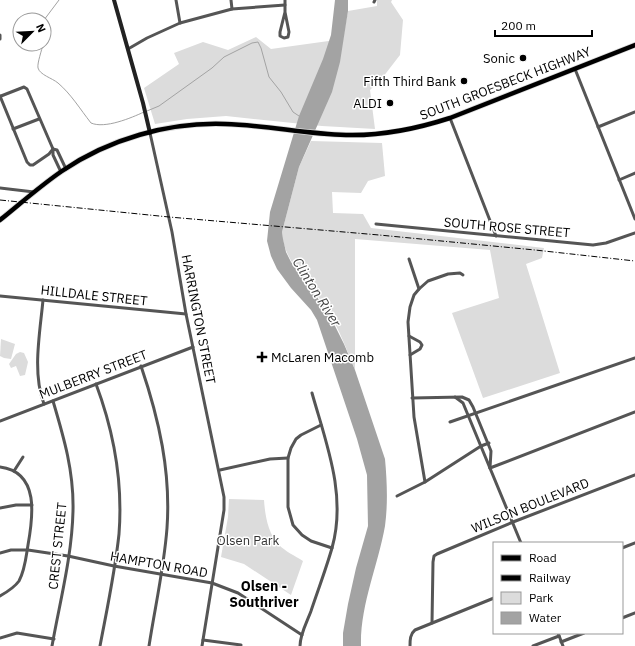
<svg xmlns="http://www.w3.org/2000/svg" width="635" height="646" viewBox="0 0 635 646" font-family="'IBM Plex Sans',sans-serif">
<rect width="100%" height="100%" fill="#fff"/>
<!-- green -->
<g fill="#dcdcdc">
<path d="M377 0H392L391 2 403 20 400 55 383 77 370 90 375 129 322 126 226 116 187 119 155 124 144 88 179 64 174 53 203 42 228 50 256 37 271 49 343 39 348 11 377 6Z"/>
<path d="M311 141 382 143 385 176 368 181 361 193 332 192 333 213 363 214 371 228 544 248 542 258 526 264 560 373 483 398 452 313 499 298 490 250 355 239V370C347 350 339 329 328 311 312 284 284 265 282 232L299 167Z"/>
<path d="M1 339 15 344 11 359 4 358 0 356Z"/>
<path d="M20 352 24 353 28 362 25 375 20 376 16 366 11 368 9 364 16 354Z"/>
<path d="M229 499 264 500C265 515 268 534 279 545 285 551 295 556 303 561L291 595 244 564 221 557 228 517Z"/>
</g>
<!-- water -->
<path fill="#a3a3a3" d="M335 0H348V11L340 62 332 92 299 167 282 232 283 239 286 252 291 262 328 312 344 344 355 370 385 459C387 481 388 504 385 526 378 566 360 605 361 646H343V633L348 604 356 568 368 526 367 475 357 439 317 320 311 310 291 288 277 269 271 256 267 241 270 212 299 116 323 59 331 35Z"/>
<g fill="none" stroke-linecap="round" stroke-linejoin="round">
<!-- stream -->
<g stroke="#a3a3a3" stroke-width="1">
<path d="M44 20 59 0"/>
<path d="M44 35V38"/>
<path d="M43 44C42 50 37 63 38 68 40 75 52 78 58 83 71 94 80 109 91 123 105 129 131 118 144 112"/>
<path d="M147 111 159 106 212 68 224 57 252 43 258 42 261 48 269 77 281 92 293 112 299 116"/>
</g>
<defs>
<path id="primary" d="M0 220C20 204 40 186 62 171 109 139 168 122 225 124 266 125 305 134 346 135 381 136 416 129 450 118L635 45"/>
</defs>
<!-- primary casing -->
<use href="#primary" stroke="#dbdbdb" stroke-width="6"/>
<!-- street -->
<g stroke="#555" stroke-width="3">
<path d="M176 0 180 23"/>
<path d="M231 0 232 9"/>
<path d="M374 2 375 0"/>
<path d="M285 12 289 32 288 37 284 38 280 36V32L285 12V0"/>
<path d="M0 35V39"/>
<path d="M128 49 147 38 180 23 232 9 285 5"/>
<path d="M575 69 635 219"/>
<path d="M0 96 27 162 30 165H33L49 154 53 149"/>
<path d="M1 96 24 87 27 89 53 149V155L61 172"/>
<path d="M450 118 496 236"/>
<path d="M598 127 635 112"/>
<path d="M13 129 39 119"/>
<path d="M150 133 172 232 186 314 224 497V510L202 646"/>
<path d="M53 149 57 150 66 169"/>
<path d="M619 180 635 173"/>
<path d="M0 188 34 192"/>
<path d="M376 224 593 245 606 243 635 233"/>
<path d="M409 259 419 289"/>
<path d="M0 296 186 314"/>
<path d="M43 300C40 333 32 373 44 404"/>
<path d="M409 336 420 342 422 345 420 349 410 355"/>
<path d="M141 366C159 419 171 472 167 528 164 568 155 607 149 646"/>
<path d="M96 384C114 432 123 482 119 534 115 572 107 609 100 646"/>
<path d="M455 397 463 403 521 543"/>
<path d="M412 398 462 397 469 400 473 407 491 451 490 468"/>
<path d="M0 421 193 347"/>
<path d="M450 422 635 358"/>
<path d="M321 425 301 435 296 439 291 448 288 458V507L293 525 302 535 311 541 332 548"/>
<path d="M0 467C40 472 33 517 28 545 26 557 25 570 19 581 14 588 7 592 0 596"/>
<path d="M490 468 635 412"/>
<path d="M220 470 270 459 288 458"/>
<path d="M14 471 23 457"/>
<path d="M425 482 414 417 408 322 410 307 414 295 419 289 428 281 448 274 460 273 463 275"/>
<path d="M397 496 425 482 481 446 489 443"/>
<path d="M0 508 16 505H32"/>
<path d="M622 548 635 543"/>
<path d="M0 553 11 550H28L68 556 114 566 212 583 238 593 302 635"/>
<path d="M622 618 635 613"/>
<path d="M432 623 433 562 434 556 437 554 513 522 635 475"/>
<path d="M558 633 563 646"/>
<path d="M0 638 17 633 54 639"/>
<path d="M203 640 241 645"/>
<path d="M561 642 584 633"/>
<path d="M52 646C60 601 72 556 73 511 74 472 64 438 53 401"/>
<path d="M300 646C300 634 307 622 311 611 318 590 326 569 332 548 347 495 326 443 312 393"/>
<path d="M410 646C410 640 410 634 415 630L494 598"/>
<path d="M533 646 559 636"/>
</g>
<!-- secondary -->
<path stroke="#222" stroke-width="4" d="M114 0 143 103 150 133"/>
<!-- primary -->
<use href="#primary" stroke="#000" stroke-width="4.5"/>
<!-- rail -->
<path stroke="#000" stroke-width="1" stroke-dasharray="6 2 1 2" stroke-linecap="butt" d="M0 200 169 217 379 235 535 250 635 261"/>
</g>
<!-- markers -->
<g fill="#000" stroke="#fff" stroke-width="1.5">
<circle cx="523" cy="58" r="4"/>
<circle cx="464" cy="81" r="4"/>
<circle cx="390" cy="103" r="4"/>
<path d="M260 351h4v4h4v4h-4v4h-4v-4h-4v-4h4z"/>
</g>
<g text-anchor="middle" stroke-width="3" stroke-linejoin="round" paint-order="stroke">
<!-- poi labels -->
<g font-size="13" fill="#000" stroke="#fff" text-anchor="end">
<text x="515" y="63">Sonic</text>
<text x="456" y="86">Fifth Third Bank</text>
<text x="382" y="108">ALDI</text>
<text x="271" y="362" text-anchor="start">McLaren Macomb</text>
</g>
<!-- street labels -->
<g font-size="13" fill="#000" stroke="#fff">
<text transform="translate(505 83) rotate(-21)" y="5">SOUTH GROESBECK HIGHWAY</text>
<text transform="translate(507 227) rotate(5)" y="5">SOUTH ROSE STREET</text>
<text transform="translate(94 295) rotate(6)" y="5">HILLDALE STREET</text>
<text transform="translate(199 319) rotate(79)" y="5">HARRINGTON STREET</text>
<text transform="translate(93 374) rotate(-21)" y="5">MULBERRY STREET</text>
<text transform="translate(530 505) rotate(-22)" y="5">WILSON BOULEVARD</text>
<text transform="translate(57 546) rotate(-84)" y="5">CREST STREET</text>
<text transform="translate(159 564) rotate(10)" y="5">HAMPTON ROAD</text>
</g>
<!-- park labels -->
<g font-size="13" fill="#333" stroke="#fff">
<text x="248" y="545">Olsen Park</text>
</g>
<!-- water labels -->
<g font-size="14" font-style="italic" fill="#444" stroke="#fff">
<text transform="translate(317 292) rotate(58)" y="5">Clinton River</text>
</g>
<!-- neighbourhood labels -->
<g font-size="14" font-weight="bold" fill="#000" stroke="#fff">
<text x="264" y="591">Olsen -<tspan x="264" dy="16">Southriver</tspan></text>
</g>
</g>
<!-- legend -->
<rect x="493" y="542" width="130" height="92" fill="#ffffff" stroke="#999999"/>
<rect x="501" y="555" width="20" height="6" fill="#000000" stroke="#999999"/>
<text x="529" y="562" font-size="12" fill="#000000">Road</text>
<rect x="501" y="575" width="20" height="6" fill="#000000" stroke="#999999"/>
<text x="529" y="582" font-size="12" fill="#000000">Railway</text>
<rect x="501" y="592" width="20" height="12" fill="#dcdcdc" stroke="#999999"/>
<text x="529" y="602" font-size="12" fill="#000000">Park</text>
<rect x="501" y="612" width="20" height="12" fill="#a3a3a3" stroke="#999999"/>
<text x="529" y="622" font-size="12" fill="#000000">Water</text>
<!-- north arrow -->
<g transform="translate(32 32) rotate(66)"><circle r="19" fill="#ffffff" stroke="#999999"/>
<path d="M0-3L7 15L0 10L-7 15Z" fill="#000000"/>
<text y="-6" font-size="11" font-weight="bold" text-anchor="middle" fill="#000000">N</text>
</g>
<!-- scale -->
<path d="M495 30v6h97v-6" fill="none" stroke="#000000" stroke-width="2"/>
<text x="501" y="30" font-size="12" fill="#000000" stroke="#ffffff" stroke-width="3" paint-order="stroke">200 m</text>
</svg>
